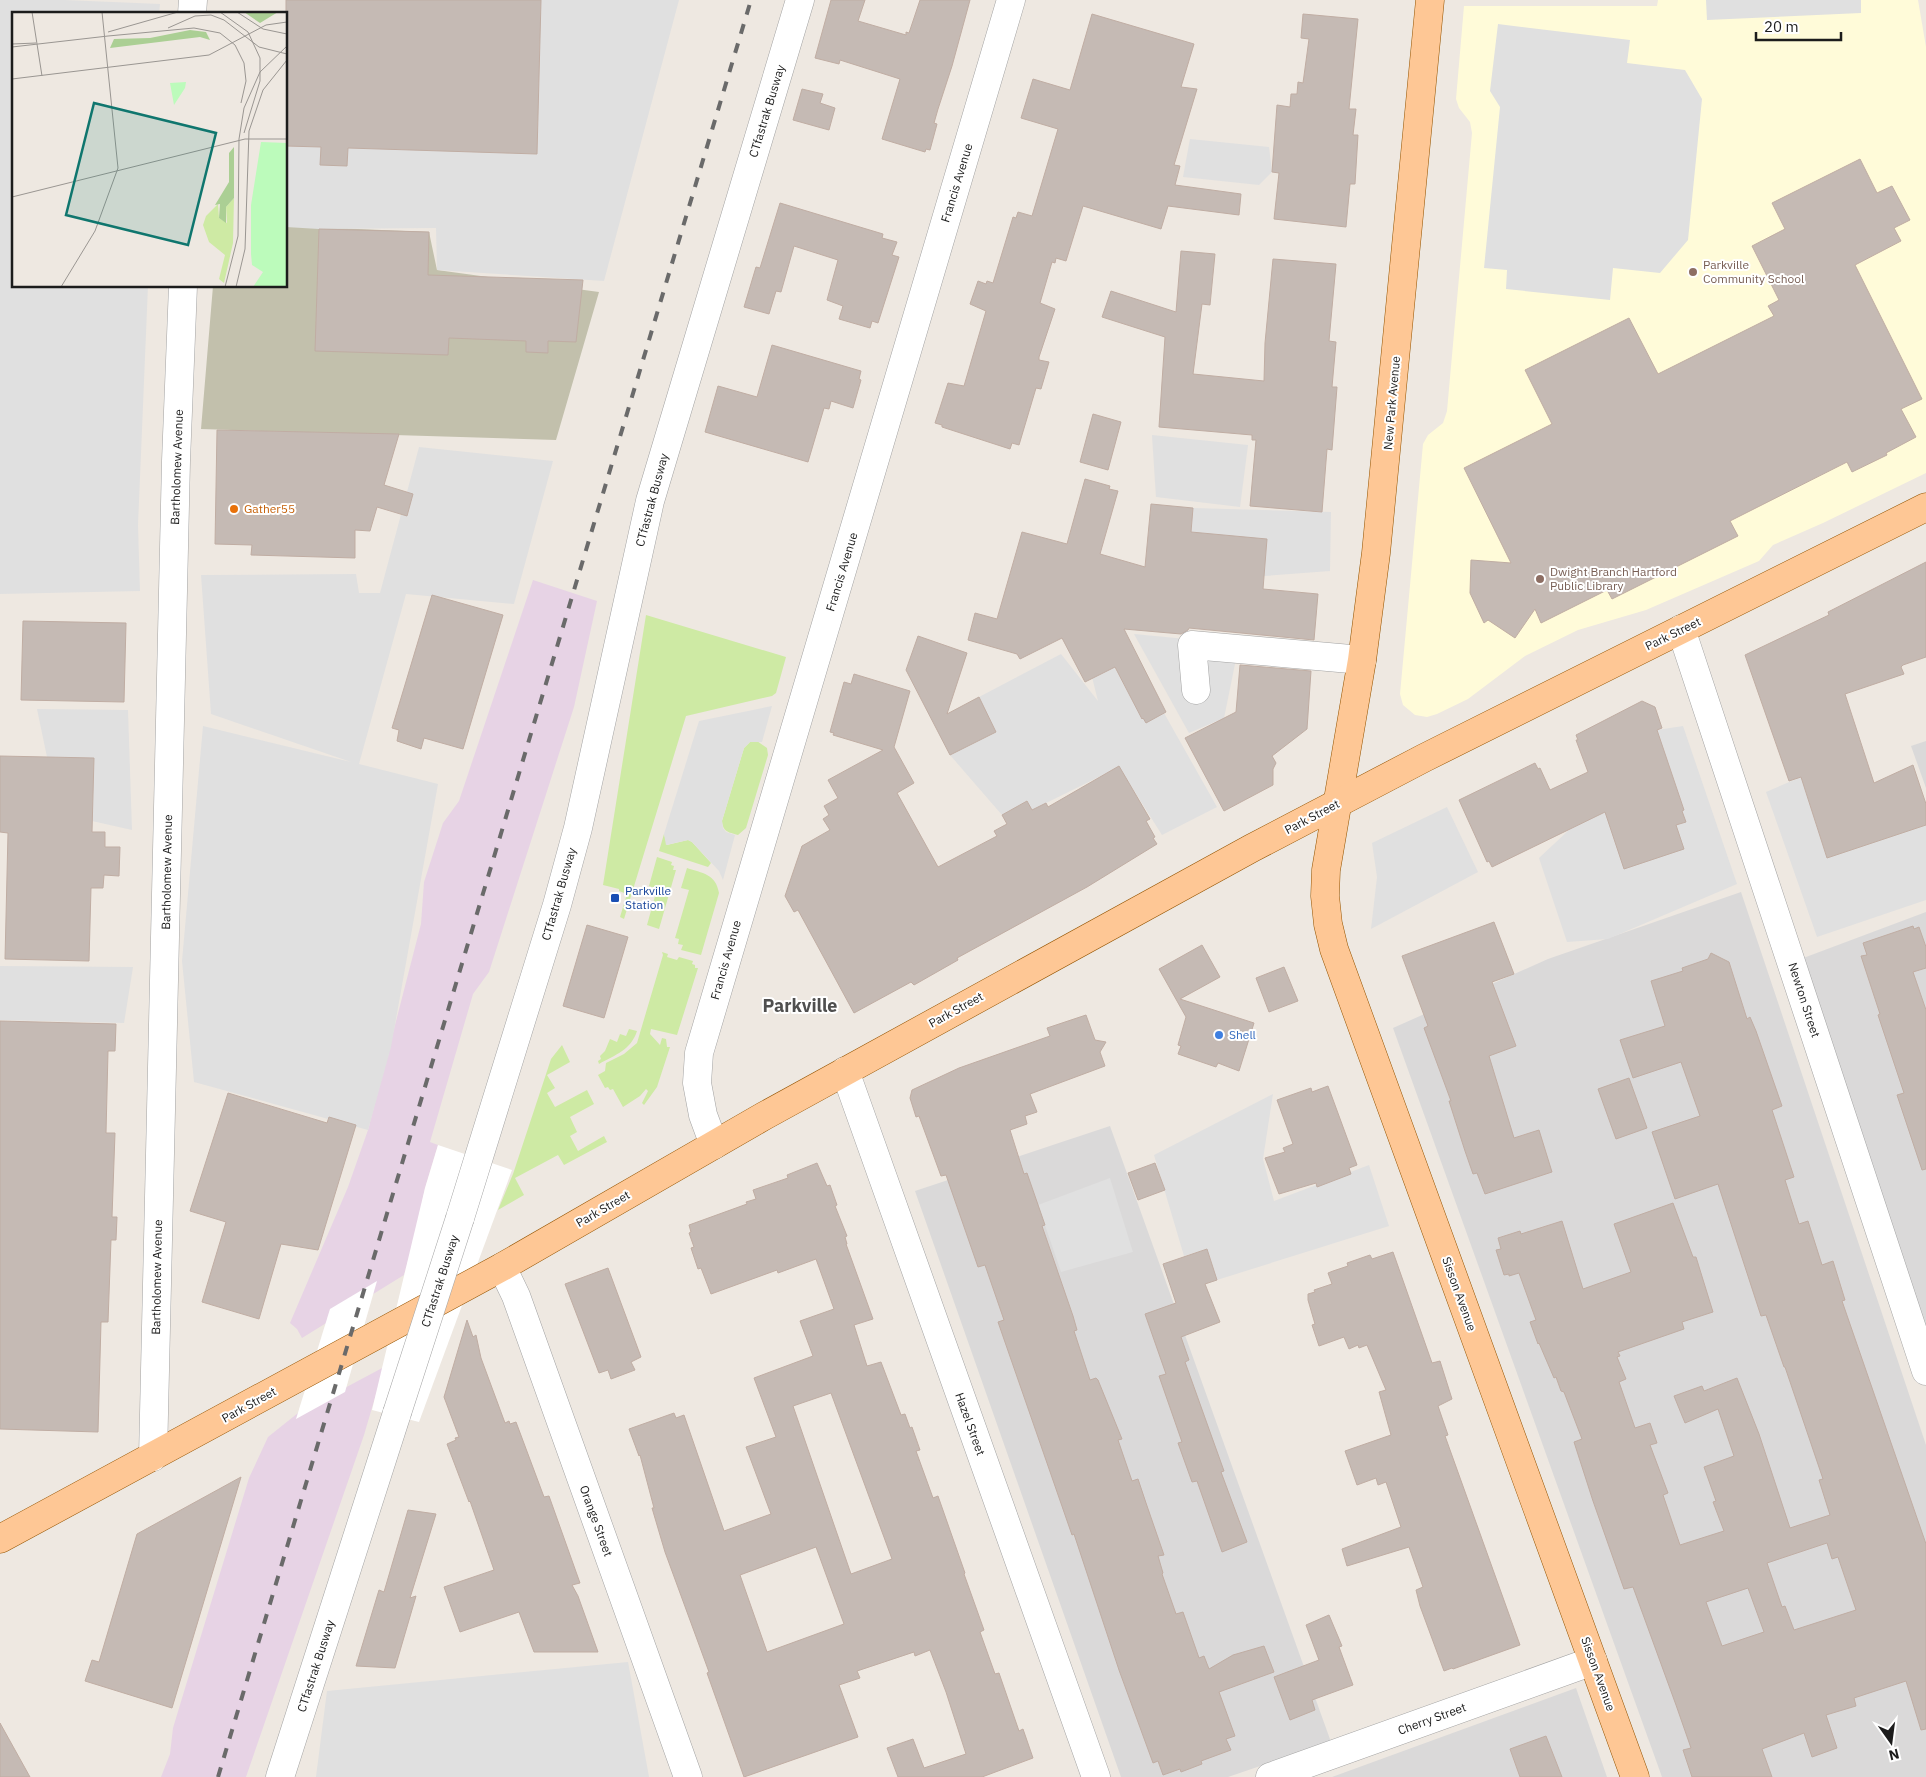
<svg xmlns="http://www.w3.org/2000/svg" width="1926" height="1777" viewBox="0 0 1926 1777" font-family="'IBM Plex Sans',sans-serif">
<rect width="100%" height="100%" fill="#eee8e1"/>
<!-- residential -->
<g fill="#dad9d9">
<path d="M1926 741V788L1911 746Z"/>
<path d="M1741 892 1926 1445V1777H1662L1393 1028 1548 959Z"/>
<path d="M1926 912V1331L1798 960Z"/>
<path d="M1110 1126 1331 1742 1228 1777H1121L915 1191Z"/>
<path d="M1576 1688 1607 1777H1332Z"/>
</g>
<!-- industrial -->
<g fill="#e7d3e5">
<path d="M533 580 597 601 574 707 489 972 473 994 430 1142 438 1145 425 1188 416 1233 404 1275 302 1338 297 1329 290 1323 348 1187 368 1130 421 924 424 882 443 823 459 801Z"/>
<path d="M384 1367 364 1435 246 1777H161L170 1754 173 1728 186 1685 249 1478 268 1437 298 1413Z"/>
</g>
<!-- education -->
<path fill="#fffbd9" d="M1658 0H1918L1926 47V473L1823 523 1773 545 1759 561 1646 610 1578 630 1525 656 1468 699 1437 714 1427 717 1415 715 1403 705 1400 694 1423 444 1428 435 1443 423 1447 411 1472 133 1470 122 1459 108 1456 99 1464 6H1657Z"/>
<!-- construction -->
<path fill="#c2c0ac" d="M286 226 429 232 437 270 599 292 556 440 201 429 213 286H286Z"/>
<!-- grass -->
<g fill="#ceeaa4">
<path d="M646 615 786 657 776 693 772 696 686 716 624 919 620 917 627 894 619 891V889L603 885Z"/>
<path d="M757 741 767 748 768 755 746 828 738 835C728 832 723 832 722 821L744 748 750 742Z"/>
<path d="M664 834 667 845 688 840 692 842 711 863 708 867 659 851Z"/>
<path d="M657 857 672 862 671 865 674 866 673 870H676L659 929 647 925 657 889 649 886Z"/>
<path d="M687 868C702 873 716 874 719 893L701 955 681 950 683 945 678 944 679 939 675 938 689 890 681 888Z"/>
<path d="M662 952 668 954 667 957 677 960 679 957 693 961 692 964 695 965V968H698L677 1035 651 1029 650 1034 660 1045 662 1038 666 1039 667 1047H670L657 1087 644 1105 642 1103 648 1091 646 1089 640 1096 623 1107 613 1089 610 1090 608 1087 605 1088 598 1075 605 1071 606 1063 624 1054 637 1043 663 955Z"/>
<path d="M629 1029 637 1031C631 1050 615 1055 599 1064L598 1061 601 1059 600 1056 605 1051 610 1039 617 1042 620 1034 626 1036Z"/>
<path d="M562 1045 570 1062 547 1075 555 1088 547 1093 555 1107 587 1090 594 1104 570 1117 577 1132 570 1136 578 1151 604 1136 607 1142 564 1165 558 1155 515 1178 524 1195 498 1210 513 1174 551 1059Z"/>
</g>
<!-- parking -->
<g fill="#e0e0e0">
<path d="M0 0H65L160 4 159 14H14V286H148L138 525 140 591 0 594Z"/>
<path d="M541 0H679L604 281 437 270 436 228 319 229 286 227V146L321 147 320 165 347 166 348 148 537 154Z"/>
<path d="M1706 0H1861V13L1707 20Z"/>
<path d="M1498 24 1630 40 1627 63 1685 70 1702 99 1688 240 1660 273 1613 268 1610 300 1506 289 1507 270 1484 268 1500 107 1490 91Z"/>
<path d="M1190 139 1269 147 1272 172 1259 185 1183 177Z"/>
<path d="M1152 435 1248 445 1240 507 1156 497Z"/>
<path d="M419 447 553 461 514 604 406 594 359 764 438 784 391 1047 368 1130 194 1082 182 961 203 726 351 762 211 714 201 575 356 574 359 593H380Z"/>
<path d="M1193 508 1331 512 1330 571 1264 576 1267 540 1191 532Z"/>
<path d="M1134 634 1239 644 1224 718 1189 733Z"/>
<path d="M1061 654 1098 701 1090 669 1110 659 1142 718 1164 713 1217 807 1162 835 1119 767 1032 810 1027 801 1002 815 950 755 996 732 979 697Z"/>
<path d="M772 706 762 742H750L744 748 722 821 723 828 726 832 735 835 723 880 719 871 692 842 688 840 666 845 664 834 699 721Z"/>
<path d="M37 709 128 710 132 830 92 821 94 759 47 757Z"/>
<path d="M1683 726 1737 884 1608 939 1567 942 1539 858 1569 830 1605 810 1676 825 1685 822 1657 730Z"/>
<path d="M1801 777 1827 858 1926 825V900L1817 937 1766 792Z"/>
<path d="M1447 807 1478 872 1371 929 1377 877 1372 843Z"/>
<path d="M0 966 133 967 124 1023 0 1020Z"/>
<path d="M1273 1094 1263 1159 1274 1201 1369 1165 1389 1226 1217 1280 1207 1249 1184 1256 1154 1155Z"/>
<path d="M1110 1178 1133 1252 1061 1272 1038 1205Z"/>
<path d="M628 1662 649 1777H316L327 1691Z"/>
</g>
<!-- pier -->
<g fill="#fff">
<path d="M438 1145 512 1170 419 1422 372 1410 425 1188Z"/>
<path d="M377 1281 345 1392 296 1419 330 1309Z"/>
</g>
<!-- building -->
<g fill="#c5bab4" stroke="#c0ada3" fill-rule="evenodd">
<path d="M286 0H541L537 154 348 148 347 166 320 165 321 147 286 146Z"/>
<path d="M831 0H865L858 21 906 35V32L909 33 920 0H970L952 66 938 109 934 123 937 124 930 150 926 149 925 152 882 139 900 79 840 60 839 64 815 58Z"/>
<path d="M1092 14 1194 44 1181 87 1197 89 1174 165 1180 166 1175 185 1241 194 1239 215 1168 206 1161 229 1083 206 1066 261 1056 258 1055 263 1052 262 1040 303 1055 309 1039 357V360L1049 362 1041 389 1036 388 1019 445 1012 443 1010 449 942 427V425L935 423 948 383 964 386 986 311 970 304 978 281 986 284 987 281 993 283 1013 217 1016 218 1018 212 1032 216 1058 129 1021 118 1033 79 1070 90Z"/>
<path d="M1303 14 1358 19 1349 109H1356L1353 135H1358L1355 184H1350L1346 227 1274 219 1279 173 1272 172 1277 105 1290 107 1291 94H1297L1298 82 1303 83 1309 39 1301 38Z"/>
<path d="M802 89 823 94 820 103 835 108 829 130 793 120Z"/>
<path d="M1860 159 1877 193 1892 186 1910 220 1894 228 1901 241 1855 265 1922 399 1901 409 1916 437 1886 453 1887 455 1852 472 1847 462 1730 521 1738 536 1612 599 1607 590 1541 623 1535 609 1515 638 1488 620 1484 623 1470 593 1471 560 1511 563 1464 468 1552 424 1525 370 1629 318 1658 374 1774 316 1768 306 1779 300 1752 246 1785 229 1772 203Z"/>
<path d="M780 203 883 234 882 238 897 242 892 255 899 257 878 323 872 321 870 328 839 319 843 306 827 300 838 260 794 246 781 292 776 291 769 314 744 307 756 267 760 268Z"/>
<path d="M319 229 429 232 428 275 583 280 576 342 548 341V353L526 352V341L449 338 448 355 315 351Z"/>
<path d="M1181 251 1215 254 1210 305 1202 304 1193 374 1264 381 1265 343 1273 259 1336 264 1329 341 1336 342 1332 387H1337L1332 450 1327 449 1322 512 1250 506 1256 440H1252V435L1159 427 1165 337 1102 317 1111 291 1176 312Z"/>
<path d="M772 345 861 371 859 379 861 380 853 408 831 401 829 409 824 408 808 462 705 432 718 386 757 397Z"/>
<path d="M1093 414 1121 422 1108 470 1080 462Z"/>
<path d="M217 430 399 434 384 485 413 494 407 516 377 507 370 531 355 530V558L251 555 252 545 215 544Z"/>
<path d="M1085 479 1110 486 1109 489 1118 491 1100 554 1145 567 1151 504 1193 508 1191 532 1267 539 1263 589 1318 594 1314 640 1189 628 1188 630 1181 634 1124 629 1166 712 1146 723 1143 718 1142 719 1115 667 1085 682 1062 638 1020 659 1017 654 968 640 975 613 997 619 1022 532 1067 544Z"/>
<path d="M1926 562V657L1903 665 1901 667 1904 674 1845 694 1874 783 1913 765 1926 804V825L1827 858 1801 777 1789 781 1745 655 1829 615 1828 612Z"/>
<path d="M432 595 503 615 463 749 424 738 421 749 397 741 399 730 392 728Z"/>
<path d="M23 621 126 623 124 702 21 700Z"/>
<path d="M918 636 967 653 947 714 979 697 996 732 950 755 906 670Z"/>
<path d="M1240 665 1311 671 1307 729 1272 756 1276 763 1273 769V785L1224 811 1185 738 1236 712Z"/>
<path d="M854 674 910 691 894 747 914 783 897 793 938 867 997 836 994 831 1007 824 1002 815 1027 801 1032 810 1046 803 1048 807 1119 766 1150 819 1146 821 1155 837 1153 838 1157 844 1087 887 957 958 958 960 914 985 911 982 854 1013 798 910 794 912 785 896 802 846 830 830 823 819 829 815 824 806 838 798 828 780 883 750 833 735 834 733 830 732 844 682 851 684Z"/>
<path d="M1642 701 1655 707 1662 728 1657 730 1684 810 1682 811 1686 822 1676 825 1684 849 1624 869 1605 812 1492 867 1489 861 1487 862 1459 800 1535 763 1538 769 1540 768 1550 790 1588 772 1576 740H1578L1576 735Z"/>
<path d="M0 756 94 758 92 832H105V847H120L119 876 104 875 103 888H91L89 961 5 959 8 833 0 832Z"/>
<path d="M1494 922 1514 974 1492 982 1516 1046 1489 1056 1514 1138 1539 1130 1552 1172 1485 1194 1477 1173 1473 1174 1465 1151 1449 1101H1451L1424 1028 1428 1026 1402 956Z"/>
<path d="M587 925 628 937 604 1018 563 1006Z"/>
<path d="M1913 926 1914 929 1919 927 1926 947V968L1913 972 1926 1010V1169L1922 1170 1897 1095 1904 1093 1878 1015 1880 1014 1861 956 1867 955 1863 943Z"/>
<path d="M1202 945 1220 977 1180 999 1254 1023 1239 1071 1218 1063 1216 1067 1178 1054 1181 1046 1178 1045 1186 1017 1159 969Z"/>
<path d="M1711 953 1729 962 1747 1019 1750 1017 1756 1031 1782 1106 1772 1110 1794 1177 1785 1180 1799 1224 1808 1221 1822 1265 1833 1261 1845 1300 1842 1301 1926 1544V1729L1921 1730 1906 1681 1854 1698 1856 1706 1826 1715 1837 1748 1812 1757 1804 1733 1762 1749 1772 1777H1692L1683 1750 1691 1748 1676 1705 1633 1587 1624 1589 1593 1501 1574 1442 1582 1439 1564 1392 1561 1391 1556 1377 1554 1378 1539 1343 1538 1344 1530 1322 1536 1320 1519 1273 1509 1276V1274L1504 1275 1496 1250 1501 1249 1498 1238 1520 1231 1521 1234 1562 1221 1583 1289 1631 1272 1614 1224 1673 1203 1693 1257H1696L1713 1312 1682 1322 1684 1329 1618 1352 1620 1356 1617 1357 1626 1379 1619 1382 1635 1428 1650 1423 1657 1443 1650 1445 1668 1493 1663 1495 1680 1545 1724 1531 1713 1502 1716 1501 1704 1467 1734 1456 1718 1409 1685 1423 1674 1396 1702 1386 1704 1391 1737 1378 1759 1434 1790 1528 1830 1515 1819 1480 1823 1479 1785 1367H1784L1766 1315 1761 1316 1718 1184 1675 1199 1652 1132 1700 1116 1681 1062 1633 1078 1620 1040 1665 1026 1651 981 1683 971 1682 968 1708 959ZM1827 1543 1832 1559 1838 1557 1856 1610 1794 1630 1785 1606 1782 1607 1767 1563ZM1748 1588 1764 1632 1722 1646 1706 1602Z"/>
<path d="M1284 967 1298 1001 1269 1012 1256 978Z"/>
<path d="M1086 1015 1095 1040 1106 1042 1100 1052 1105 1066 1030 1094 1037 1112 1025 1116 1027 1124 1010 1130 1024 1174 1027 1173 1045 1225 1042 1226 1073 1316 1077 1330 1074 1331 1090 1380 1096 1378 1098 1380 1122 1439 1118 1440 1132 1481 1138 1479 1146 1503 1164 1555 1158 1556 1163 1573 1162 1574 1176 1614 1183 1612 1199 1658 1204 1656 1209 1669 1233 1655 1264 1646 1274 1672 1219 1692 1235 1736 1226 1739 1231 1750 1201 1761 1202 1764 1181 1772 1180 1769 1163 1775 1158 1761 1153 1763 1119 1670 1074 1534 1072 1535 998 1322 1004 1320 985 1265 978 1267 946 1175 941 1176 919 1116 916 1117 910 1098 912 1090 959 1068 1050 1036 1047 1028Z"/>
<path d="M0 1021 116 1024 115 1051H108L106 1133H115L112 1217H117L116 1240H111L108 1322H101L98 1432 0 1429Z"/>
<path d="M1629 1078 1647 1128 1616 1139 1598 1089Z"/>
<path d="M1328 1086 1357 1165 1349 1168 1351 1174 1317 1187 1316 1183 1279 1194 1265 1158 1285 1152 1283 1148 1293 1144 1277 1100 1311 1088 1312 1092Z"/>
<path d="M228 1093 327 1123 329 1117 356 1125 318 1250 281 1244 259 1319 202 1302 226 1222 190 1211Z"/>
<path d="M817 1163 827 1186 830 1185 837 1205 835 1206 847 1236 845 1237 847 1244H846L873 1319 854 1325 867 1366 881 1362 901 1415 905 1414 910 1428 912 1427 920 1450 916 1451 933 1498 938 1496 965 1573 964 1574 984 1630 980 1632 995 1674 999 1673 1019 1731 1023 1729 1033 1758 982 1777H898L887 1748 913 1739 924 1768 966 1754 946 1692 930 1650 915 1656 914 1652 857 1671 860 1678 839 1685 858 1737 744 1777 707 1673 709 1672 665 1552 652 1508H654L640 1455 639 1456 629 1429 674 1413 676 1418 684 1415 724 1531 771 1514 746 1447 776 1437 754 1378 813 1356 800 1321 834 1309 816 1259 778 1273 777 1270 711 1294 701 1268 698 1269 691 1248 694 1247 689 1233 691 1232 689 1225 747 1204 746 1202 756 1199 753 1190 788 1178 787 1175ZM831 1393 892 1559 851 1574 793 1406ZM816 1547 844 1624 767 1652 740 1575Z"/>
<path d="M1155 1163 1165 1190 1138 1200 1128 1173Z"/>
<path d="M1207 1249 1217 1280 1205 1284 1220 1322 1181 1337 1189 1360 1185 1362 1224 1471 1221 1472 1247 1542 1222 1552 1197 1481 1192 1482 1178 1443 1182 1442 1159 1376 1166 1374 1145 1314 1176 1303 1163 1264Z"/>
<path d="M1393 1252 1432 1363 1440 1361 1452 1399 1438 1406 1448 1435 1445 1436 1520 1645 1453 1669 1452 1668 1444 1671 1420 1606 1416 1590 1423 1587 1409 1547 1347 1566 1342 1549 1401 1527 1386 1482 1378 1485 1376 1478 1357 1485 1345 1451 1391 1435 1379 1392 1386 1390 1367 1345 1359 1348 1358 1345 1349 1349 1344 1337 1319 1346 1312 1325 1315 1324 1308 1300V1294L1315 1292 1314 1290 1332 1284 1328 1273 1333 1271 1348 1266 1347 1263 1370 1255 1372 1259Z"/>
<path d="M608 1268 641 1357 631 1362 635 1370 611 1379 608 1370 599 1373 565 1284Z"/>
<path d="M467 1320 473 1337 476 1335 481 1358 505 1423 509 1421 510 1424 516 1422 544 1497 549 1496 580 1583 572 1585 578 1596 598 1652H534L519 1612 460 1632 444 1587 494 1570 470 1501 469 1502 447 1444 456 1440 455 1438 459 1437 444 1397Z"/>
<path d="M241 1477 172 1708 85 1681 92 1660 99 1662 137 1534Z"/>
<path d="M408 1510 436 1514 410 1598 416 1596 395 1668 356 1666 379 1590 384 1592Z"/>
<path d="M1329 1615 1342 1646 1339 1647 1353 1685 1312 1700 1315 1710 1290 1720 1274 1677 1319 1660 1306 1625Z"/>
<path d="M0 1723 30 1777H0Z"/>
<path d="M1546 1736 1562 1777H1520L1510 1749Z"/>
</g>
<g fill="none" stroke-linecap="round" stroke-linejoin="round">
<defs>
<g id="minor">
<path d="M192 14 193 0"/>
<path d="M1681 629 1926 1371"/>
<path d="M1196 690 1192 645 1362 660"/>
<path d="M845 1071 1096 1777"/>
<path d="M714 1145 703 1115 697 1083 699 1053 1011 0"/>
<path d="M460 1218 557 905 578 828 650 501 800 0"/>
<path d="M502 1267 516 1296 688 1777"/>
<path d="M153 1457 176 461 183 286"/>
<path d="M280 1777 397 1413"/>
<path d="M1270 1777 1593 1661"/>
</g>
<g id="major">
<path d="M1430 0 1376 553 1362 660 1326 870 1325 896 1328 924 1334 949 1635 1777"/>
<path d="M0 1539 502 1267 764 1116 1252 848 1424 758 1926 507"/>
</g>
</defs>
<!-- minor casing -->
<use href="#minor" stroke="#a3a3a3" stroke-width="29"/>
<!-- major casing -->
<use href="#major" stroke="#945400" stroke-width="29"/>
<!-- minor -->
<use href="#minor" stroke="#fff" stroke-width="28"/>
<!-- major -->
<use href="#major" stroke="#fec795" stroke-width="28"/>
<!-- rail -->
<path stroke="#6a6a6a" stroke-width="4" stroke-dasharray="10 10" stroke-linecap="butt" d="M218 1777 751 0"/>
<defs>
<path id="minor-bridge" d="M397 1413 460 1218"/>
</defs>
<!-- minor-bridge casing -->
<use href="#minor-bridge" stroke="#a3a3a3" stroke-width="29" stroke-linecap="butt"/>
<!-- minor-bridge -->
<use href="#minor-bridge" stroke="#fff" stroke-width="28"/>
</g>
<!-- markers -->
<g fill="#8d6e63" stroke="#fff" stroke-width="2">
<circle cx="1693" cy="272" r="5"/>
<circle cx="1540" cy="579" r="5"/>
</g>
<circle fill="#e8710a" stroke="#fff" stroke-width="2" cx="234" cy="509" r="5"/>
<rect fill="#1a4fb4" stroke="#fff" stroke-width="2" x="610" y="893" width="10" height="10" rx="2.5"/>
<circle fill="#3f7fe0" stroke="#fff" stroke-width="2" cx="1219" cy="1035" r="5"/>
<g text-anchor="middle" stroke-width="4" stroke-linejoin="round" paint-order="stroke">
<!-- street labels -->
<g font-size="12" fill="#1c1c1c" stroke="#fff">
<text transform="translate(767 111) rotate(-73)" y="4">CTfastrak Busway</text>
<text transform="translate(957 183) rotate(-73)" y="4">Francis Avenue</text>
<text transform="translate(1392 403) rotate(-85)" y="4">New Park Avenue</text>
<text transform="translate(177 467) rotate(-88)" y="4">Bartholomew Avenue</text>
<text transform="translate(652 500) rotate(-75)" y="4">CTfastrak Busway</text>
<text transform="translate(842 572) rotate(-73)" y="4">Francis Avenue</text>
<text transform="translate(1673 634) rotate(-26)" y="4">Park Street</text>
<text transform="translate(1312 817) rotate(-28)" y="4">Park Street</text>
<text transform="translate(167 872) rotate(-89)" y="4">Bartholomew Avenue</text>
<text transform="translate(559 894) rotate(-74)" y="4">CTfastrak Busway</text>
<text transform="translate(726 960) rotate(-74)" y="4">Francis Avenue</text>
<text transform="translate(1804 1000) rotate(72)" y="4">Newton Street</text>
<text transform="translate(956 1010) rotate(-29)" y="4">Park Street</text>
<text transform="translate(603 1209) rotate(-30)" y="4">Park Street</text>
<text transform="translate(157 1277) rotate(-89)" y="4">Bartholomew Avenue</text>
<text transform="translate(440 1281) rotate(-72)" y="4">CTfastrak Busway</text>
<text transform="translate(1459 1294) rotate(70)" y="4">Sisson Avenue</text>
<text transform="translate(249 1405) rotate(-29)" y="4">Park Street</text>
<text transform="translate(970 1424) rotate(70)" y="4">Hazel Street</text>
<text transform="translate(596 1521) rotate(70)" y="4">Orange Street</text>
<text transform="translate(316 1666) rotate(-72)" y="4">CTfastrak Busway</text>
<text transform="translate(1598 1674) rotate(70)" y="4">Sisson Avenue</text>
<text transform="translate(1432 1719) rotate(-20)" y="4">Cherry Street</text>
</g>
<!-- education labels -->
<g font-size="12" fill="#785e54" stroke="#fff" text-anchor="start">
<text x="1703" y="269">Parkville<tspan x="1703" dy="14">Community School</tspan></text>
<text x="1550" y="576">Dwight Branch Hartford<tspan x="1550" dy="14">Public Library</tspan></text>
</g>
<!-- food labels -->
<g font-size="12" fill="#c56008" stroke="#fff" text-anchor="start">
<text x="244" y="513">Gather55</text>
</g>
<!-- transit labels -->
<g font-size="12" fill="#164399" stroke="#fff" text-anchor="start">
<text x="625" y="895">Parkville<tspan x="625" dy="14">Station</tspan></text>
</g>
<!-- shop labels -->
<g font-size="12" fill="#366cbe" stroke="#fff" text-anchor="start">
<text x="1229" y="1039">Shell</text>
</g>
<!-- district labels -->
<g font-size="18" font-weight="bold" fill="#4f4f4f" stroke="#fff">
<text x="800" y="1012">Parkville</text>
</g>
</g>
<!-- overview -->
<g transform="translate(12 12)">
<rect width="275" height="275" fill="#eee8e1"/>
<path d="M222 186 221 231 212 271 207 267 213 243 197 230 191 213 194 204 206 192 207 206 215 211 214 195Z" fill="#ceeaa4"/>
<path d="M232 0H266L248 11ZM178 18 194 20 198 28 188 25 98 36 102 27 138 26ZM222 135V186L214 195V211L207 206 208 192 203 193 217 170V141Z" fill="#abcf94"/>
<path d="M174 70 173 76 162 93 158 71ZM249 130 275 131V275H241L251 260 240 253 239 242V193Z" fill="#bcfbbb"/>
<path fill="none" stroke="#9a9692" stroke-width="1" d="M20 0 30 64M208 0 236 20 248 46V69L232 121M225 0 251 17 275 22M156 16 183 4 199 3 212 8 247 35 275 42M96 20 166 0M96 24 182 16 208 21 223 33 232 51 234 69 229 91M0 32 24 31M0 35 96 24M0 67 197 43 254 13 275 10M0 185 233 127H275M49 275 83 219 106 156 90 0M213 275 226 224 227 127 232 96 248 60 275 34M224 275 233 237 237 119 251 78 275 48"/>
<path fill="#0f766e" fill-opacity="0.15" stroke="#0f766e" stroke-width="2.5" d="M82 91 204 121 176 233 54 203Z"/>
<rect width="275" height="275" fill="none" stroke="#1c1c1c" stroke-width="2.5"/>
</g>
<!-- north arrow -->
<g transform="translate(1891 1742) rotate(166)" stroke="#ffffff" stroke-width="4" paint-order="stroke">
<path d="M0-4L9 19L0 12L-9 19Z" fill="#1c1c1c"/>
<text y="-8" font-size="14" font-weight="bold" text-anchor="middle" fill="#1c1c1c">N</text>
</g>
<!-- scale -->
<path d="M1756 32v8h85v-8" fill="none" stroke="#1c1c1c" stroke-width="2.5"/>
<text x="1764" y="32" font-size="15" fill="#1c1c1c" stroke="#ffffff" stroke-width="4" paint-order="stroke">20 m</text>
</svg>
